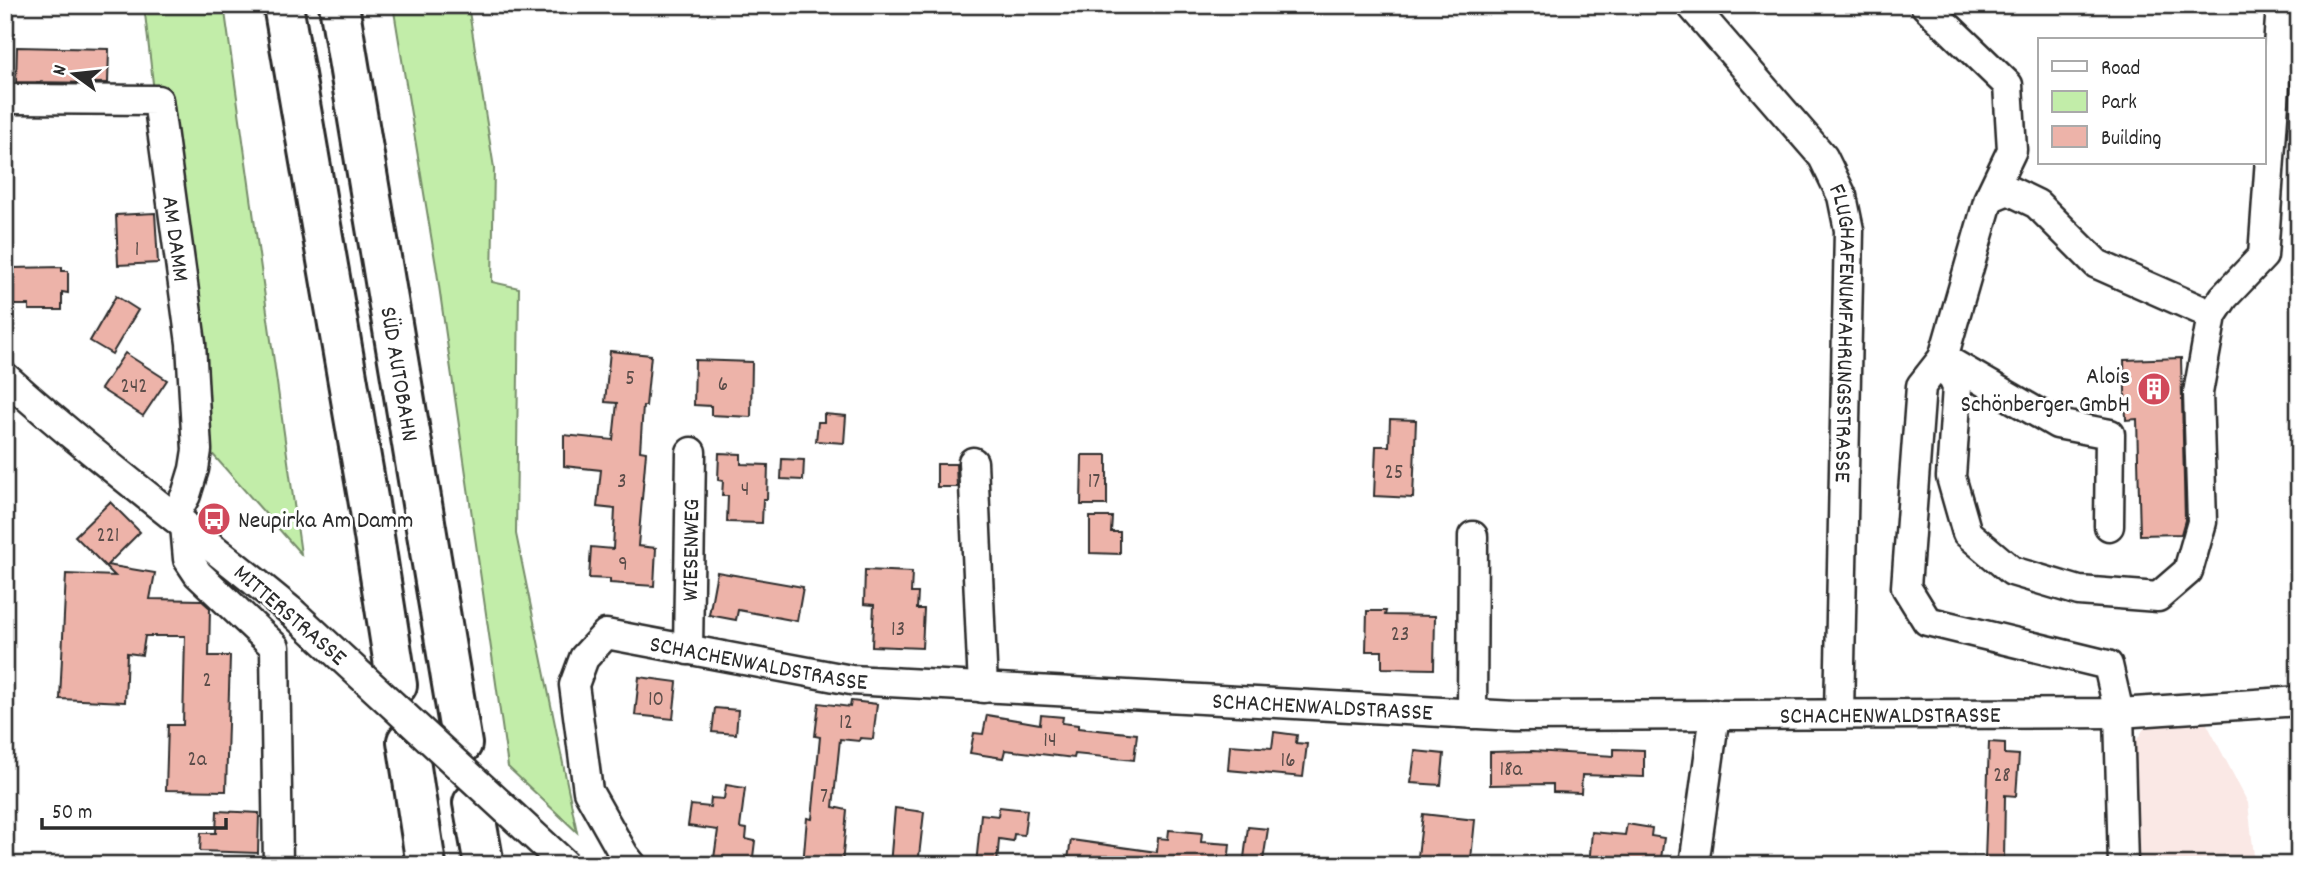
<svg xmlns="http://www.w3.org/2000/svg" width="2304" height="870" viewBox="0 0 2304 870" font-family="Dekko,sans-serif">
<rect width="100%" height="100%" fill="#fff"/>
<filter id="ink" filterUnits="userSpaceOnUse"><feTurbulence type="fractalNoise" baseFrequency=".0143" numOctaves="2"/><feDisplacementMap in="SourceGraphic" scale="14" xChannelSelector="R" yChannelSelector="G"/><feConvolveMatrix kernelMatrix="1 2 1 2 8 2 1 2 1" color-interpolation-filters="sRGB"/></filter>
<g filter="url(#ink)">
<!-- built -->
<path fill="#fae8e5" d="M2205 720 2248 803 2255 865H2136L2133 746 2148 722Z"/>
<!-- green -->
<g fill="#c2eda9" stroke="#768c6a" stroke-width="2">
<path d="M144 5H224L301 554 193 432Z"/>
<path d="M393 5H468L494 168 492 282 519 288 516 534 577 832 508 767 437 272Z"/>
</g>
<!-- building -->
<g fill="#edb3a9" stroke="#2b2b2b" stroke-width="2">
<path d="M17 47 109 49 108 83 16 82Z"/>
<path d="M155 213 158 263 118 265 116 215Z"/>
<path d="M62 267V271H68V293L62 292V310H29V305H13V268Z"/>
<path d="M116 296 138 310 112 354 90 341Z"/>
<path d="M610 351 651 355 646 406H643L640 451 646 452 638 546 656 548 654 586 610 583V579L589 578 591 547 613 549 615 509 597 507 601 470 564 466V435L613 440 617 403 605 402Z"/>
<path d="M125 353 167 380 143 416 101 389Z"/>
<path d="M2181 358 2185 520 2181 534 2140 535 2137 419 2126 420 2124 360Z"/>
<path d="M695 360 752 362 751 417 711 415V406L694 405Z"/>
<path d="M824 414 846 416 844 443 816 441 818 422H824Z"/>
<path d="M1390 419 1416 420 1413 498 1374 496 1376 446H1389Z"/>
<path d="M719 453 741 454V464L768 465 767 499H763L762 523 727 522 728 496H722L723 481 718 480Z"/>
<path d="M1082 455H1107V505H1081Z"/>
<path d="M782 459 804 460 803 480 781 479Z"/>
<path d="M937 464H956L957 487H937Z"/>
<path d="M110 502 140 532 107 565 155 573 150 599 201 600 210 608 209 656H230L226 791 166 790 168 725H183L185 636H145L142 655 127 653 125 702 60 699 66 574 115 576 75 536Z"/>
<path d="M1090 517H1112L1111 532H1120V554L1090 553Z"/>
<path d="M865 570 912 572 911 593H918L917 609H924L922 648 872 646 874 605 864 604Z"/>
<path d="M717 572 803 587 797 621 738 610 736 620 709 615Z"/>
<path d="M1367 611H1386L1385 615 1435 616 1434 669 1382 668V651H1366Z"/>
<path d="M639 677 677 682 673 719 635 715Z"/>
<path d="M851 701 877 704 873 739 860 738 859 741 840 739 833 807 847 810 842 865H803L807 818 812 819 820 737 815 736 819 703 850 707Z"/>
<path d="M715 708 738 710 736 734 712 732Z"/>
<path d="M987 715 1040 724 1041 715 1063 717 1062 723 1078 725V728L1137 734 1134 760 1075 754 1074 758 1005 750 1003 758 970 753 974 733 983 734Z"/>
<path d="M1274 732 1297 735 1296 743 1307 744 1303 777 1228 770 1230 745 1272 748Z"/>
<path d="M1989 742 2005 743V754L2019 755 2016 796 2005 795 2004 860H1985Z"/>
<path d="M1614 749 1644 750V777L1582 775 1581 793 1553 792V784L1490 785V752L1533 751 1614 756Z"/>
<path d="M1415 751 1444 754 1441 785 1411 783Z"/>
<path d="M726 785 745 788 740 828 747 829 746 839 755 841 752 865H713L718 830 688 826 691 805 710 807 711 798 724 799Z"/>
<path d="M999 807 1027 810 1024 835 1014 834 1013 841 999 839 997 865H976L981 814 998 816Z"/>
<path d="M895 808 924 812 918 865H890Z"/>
<path d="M217 811 259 813 258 853 200 851 201 833H216Z"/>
<path d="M1423 814 1475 820 1471 859 1460 858V865H1417Z"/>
<path d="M1627 824 1652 828 1651 836 1664 838 1660 865H1589L1592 832 1625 835Z"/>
<path d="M1248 827 1268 829 1263 861 1244 858Z"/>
<path d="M1169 830 1202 833 1201 842 1230 844 1228 865H1067L1071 840 1157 852 1158 838 1168 839Z"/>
</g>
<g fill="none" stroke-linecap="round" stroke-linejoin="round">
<defs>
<g id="minor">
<path id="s1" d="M1691 5 1823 157 1842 196 1849 230 1839 713"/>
<path d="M1925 5 2008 85 2012 150 1989 198 1943 358 1921 386 1906 587 1927 621 2108 665 2119 713 2123 865"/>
<path id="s2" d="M13 99 158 100 191 343 197 450 194 469 186 495 174 517"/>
<path d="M1989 198 2008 190 2037 204 2097 264 2212 315"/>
<path d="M1943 358 1957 387 1951 477 1967 533 2012 571 2079 591 2158 597 2188 571 2202 522 2198 393 2212 315 2224 297 2263 256 2281 5"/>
<path d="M1943 358 2057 424 2110 434 2109 526"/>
<path d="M5 377C97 460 197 533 292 612"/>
<path d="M973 462 983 688"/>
<path d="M185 525 188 559 198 574 275 647 278 865"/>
<path id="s3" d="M688 650 691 452"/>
<path d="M1472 714 1473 536"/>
<path id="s4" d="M632 865 624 855 588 791 574 685 584 658 606 634 851 680 1515 716 2119 713 2299 701"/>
<path d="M1694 865 1715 714"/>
</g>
<g id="highway">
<path d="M283 5 369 504 397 685"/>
<path id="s5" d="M339 5 462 744"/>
<path d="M407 741 426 865"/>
<path d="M473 803 484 865"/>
</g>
</defs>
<!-- minor casing -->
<use href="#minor" stroke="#2b2b2b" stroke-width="33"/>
<!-- highway casing -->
<use href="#highway" stroke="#2b2b2b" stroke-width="44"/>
<!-- minor -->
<use href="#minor" stroke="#fff" stroke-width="28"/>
<!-- highway -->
<use href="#highway" stroke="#fff" stroke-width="38"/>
<defs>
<path id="minor-bridge" d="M292 612 566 865"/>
</defs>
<!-- minor-bridge casing -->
<use href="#minor-bridge" stroke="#2b2b2b" stroke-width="33" stroke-linecap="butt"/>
<!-- minor-bridge -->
<use href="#minor-bridge" stroke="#fff" stroke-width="28"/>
</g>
</g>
<!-- icons -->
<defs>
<symbol id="building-disc" viewBox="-11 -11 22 22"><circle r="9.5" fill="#d1495b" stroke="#fff"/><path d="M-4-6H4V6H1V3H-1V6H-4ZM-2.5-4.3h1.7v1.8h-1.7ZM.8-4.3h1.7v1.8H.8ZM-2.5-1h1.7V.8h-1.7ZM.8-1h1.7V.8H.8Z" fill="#fff"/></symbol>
<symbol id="bus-disc" viewBox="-11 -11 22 22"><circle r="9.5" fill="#d1495b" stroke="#fff"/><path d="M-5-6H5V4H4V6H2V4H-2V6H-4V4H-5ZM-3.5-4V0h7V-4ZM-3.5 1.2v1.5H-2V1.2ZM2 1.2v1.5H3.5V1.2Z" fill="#fff"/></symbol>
</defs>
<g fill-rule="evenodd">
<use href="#building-disc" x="2135" y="370" width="38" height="38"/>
<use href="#bus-disc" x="195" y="500" width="38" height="38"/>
</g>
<g text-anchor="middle" stroke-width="6" stroke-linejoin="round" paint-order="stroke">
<!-- number labels -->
<g font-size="21" fill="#5c4d4a">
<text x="137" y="255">1</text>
<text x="630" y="384">5</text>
<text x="723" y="390">6</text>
<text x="134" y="392">242</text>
<text x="1394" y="478">25</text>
<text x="622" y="487">3</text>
<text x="1094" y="487">17</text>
<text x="745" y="495">4</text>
<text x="108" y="541">221</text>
<text x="623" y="570">9</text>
<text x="898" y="635">13</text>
<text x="1400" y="640">23</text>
<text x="207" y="686">2</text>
<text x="656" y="705">10</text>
<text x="846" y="728">12</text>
<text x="1050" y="746">14</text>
<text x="197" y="765">2a</text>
<text x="1288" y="766">16</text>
<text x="1511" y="775">18a</text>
<text x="2002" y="781">28</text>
<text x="824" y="802">7</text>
</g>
<!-- street labels -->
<g font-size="24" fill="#2b2b2b" stroke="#fff">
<text dy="8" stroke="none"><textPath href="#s2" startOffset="285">AM DAMM</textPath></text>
<text dy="8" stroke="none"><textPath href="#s1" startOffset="382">FLUGHAFENUMFAHRUNGSSTRASSE</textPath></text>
<text dy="8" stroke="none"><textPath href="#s5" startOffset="374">SÜD AUTOBAHN</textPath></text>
<text dy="8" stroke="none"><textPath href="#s3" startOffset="100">WIESENWEG</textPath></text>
<text transform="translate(291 614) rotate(41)" y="8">MITTERSTRASSE</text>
<text dy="8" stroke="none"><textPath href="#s4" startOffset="410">SCHACHENWALDSTRASSE</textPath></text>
<text dy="8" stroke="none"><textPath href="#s4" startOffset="976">SCHACHENWALDSTRASSE</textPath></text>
<text dy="8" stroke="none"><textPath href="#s4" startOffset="1544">SCHACHENWALDSTRASSE</textPath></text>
</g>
<!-- poi labels -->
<g font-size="24" fill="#2b2b2b" stroke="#fff" text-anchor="end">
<text x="2130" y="383">Alois<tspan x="2130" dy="28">Schönberger GmbH</tspan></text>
<text x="238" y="527" text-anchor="start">Neupirka Am Damm</text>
</g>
</g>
<!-- margin -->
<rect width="2304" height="870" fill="none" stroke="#fff" stroke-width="28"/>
<rect x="14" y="14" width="2276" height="842" fill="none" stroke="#2b2b2b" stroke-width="2.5" filter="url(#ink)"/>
<!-- legend -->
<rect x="2038" y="38" width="228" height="126" fill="#ffffff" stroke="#aaaaaa" stroke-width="2"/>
<rect x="2052" y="61" width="35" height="10" fill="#ffffff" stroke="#aaaaaa" stroke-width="2"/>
<text x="2101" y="74" font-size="21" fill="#2b2b2b">Road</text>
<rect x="2052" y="91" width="35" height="21" fill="#c2eda9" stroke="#aaaaaa" stroke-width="2"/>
<text x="2101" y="108" font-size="21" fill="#2b2b2b">Park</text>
<rect x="2052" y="126" width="35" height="21" fill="#edb3a9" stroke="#aaaaaa" stroke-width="2"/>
<text x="2101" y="144" font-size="21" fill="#2b2b2b">Building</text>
<!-- north arrow -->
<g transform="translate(74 74) rotate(285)" stroke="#ffffff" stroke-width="5" paint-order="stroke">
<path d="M0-5L12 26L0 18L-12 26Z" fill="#2b2b2b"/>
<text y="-10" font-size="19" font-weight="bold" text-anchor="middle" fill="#2b2b2b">N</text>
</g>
<!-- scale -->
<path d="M42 818v10h184v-10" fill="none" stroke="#2b2b2b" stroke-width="3.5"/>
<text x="52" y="818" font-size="21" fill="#2b2b2b" stroke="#ffffff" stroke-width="5" paint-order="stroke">50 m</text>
</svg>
